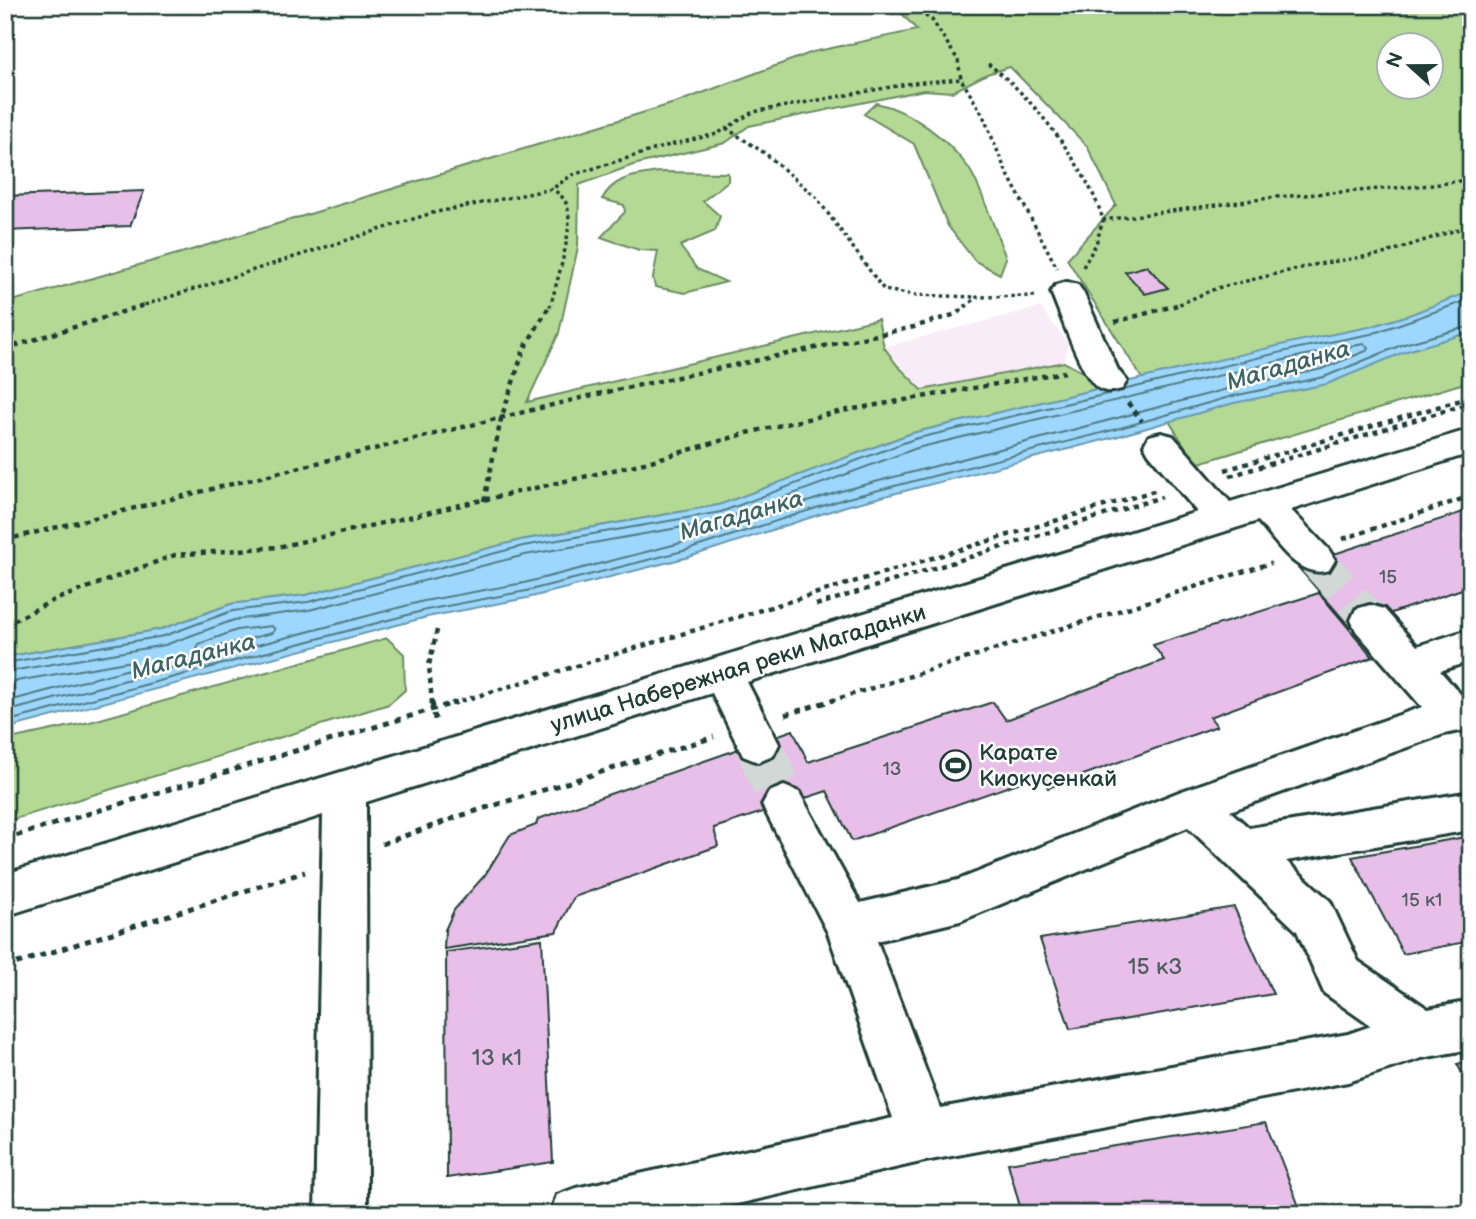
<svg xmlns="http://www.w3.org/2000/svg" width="1476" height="1219" viewBox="0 0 1476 1219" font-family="'Balsamiq Sans',sans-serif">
<rect width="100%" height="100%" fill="#fff"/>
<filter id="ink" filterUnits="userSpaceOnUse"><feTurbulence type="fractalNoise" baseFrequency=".0143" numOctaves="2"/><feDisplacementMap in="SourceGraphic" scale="14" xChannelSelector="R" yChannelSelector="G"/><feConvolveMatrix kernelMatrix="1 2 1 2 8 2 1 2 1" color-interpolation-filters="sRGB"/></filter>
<g filter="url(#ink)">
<!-- built -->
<path fill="#f8ecf8" d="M1040 307 1068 343 1064 362 922 390 884 347Z"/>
<!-- green -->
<g fill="#b4d994" stroke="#6a8b64" stroke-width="2" fill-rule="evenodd">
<path d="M894 5H1471V381L1196 464 1067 259 1116 205 1087 146 1010 67 987 74 952 92 924 90 749 126 725 143 633 165 579 185 578 247 559 333 527 402 878 319 884 347 897 365 922 390 1064 362 1103 383 1107 387 912 433 719 505 521 540 306 595 231 604 162 629 5 657V303L188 251 678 102 813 52 917 30ZM1388 46H1430V88H1388Z"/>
<path d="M876 103C912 111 946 138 968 167 981 185 997 236 1006 258L1000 274 975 261 948 226 914 144 864 114Z"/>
<path d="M659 172 728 173V181L703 201 720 216 715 231 680 246 697 269 726 282 685 293 655 287 653 278 658 251 639 250 601 237 625 212 624 205 602 199C615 176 635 176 659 172Z"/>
<path d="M387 638 404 654 405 690 389 704 5 822V740L90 722Z"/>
</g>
<!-- water -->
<path fill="#9dd7fd" stroke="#6b99ad" stroke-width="2" d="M1471 291V332L1407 351 1327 384 1234 403 1115 437 846 506 689 557 527 598 427 617 5 729V657L162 629 231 604 306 595 521 540 719 505 912 433 1298 341 1369 327 1409 315Z"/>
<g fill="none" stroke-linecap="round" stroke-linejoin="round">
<!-- shore -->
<g stroke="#517b84" stroke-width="2">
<path d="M1123 390 1299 348 1371 334 1471 299"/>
<path d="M271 626 275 629 272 633 201 651 197 648 199 644 237 630Z"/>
<path d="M5 663 164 636 232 611 308 602 523 546 721 512 914 439 1116 392"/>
<path d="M5 672 165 645 234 620 309 610 525 555 723 520 917 448 1301 356 1364 344 1368 347 1366 351 1322 369 1231 388 841 491 685 542 524 583 424 601 5 712"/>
<path d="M5 683 132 661 136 664 133 668 5 702"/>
<path d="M5 722 426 610 526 591 687 550 844 499 1113 430 1233 396 1324 377 1404 344 1471 326"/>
</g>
</g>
<!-- building -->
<g fill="#e7bfe8" stroke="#1f3d34" stroke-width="2">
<path d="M144 191 130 226 5 231V196Z"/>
<path d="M1147 266 1157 277 1168 288 1145 294 1125 272Z"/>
<path d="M1469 510 1471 586 1350 627 1297 566Z"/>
<path d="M1319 593 1373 657 1210 717 1217 726 1048 788 1041 775 852 841 827 791 714 828 718 846 574 897 556 932 444 949 445 930 454 910 485 875 510 835 536 825 538 819 793 730 808 762 993 702 1006 720 1164 660 1153 645Z"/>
<path d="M1471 836V941L1403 954 1352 857Z"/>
<path d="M1234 907 1273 994 1070 1029 1040 939Z"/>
<path d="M542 939 553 1162 447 1178 446 952Z"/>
<path d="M1471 1061V1089L1457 1064Z"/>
<path d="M1266 1122 1302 1214H1022L1008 1163Z"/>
</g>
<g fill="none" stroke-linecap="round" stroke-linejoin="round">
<!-- minor-tunnel-far1 -->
<path stroke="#d2d8d6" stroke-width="36" stroke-dasharray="36 18" stroke-linecap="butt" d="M1316 560 1370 620"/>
<!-- minor-tunnel -->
<path stroke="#d2d8d6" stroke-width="46" stroke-dasharray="46 24" stroke-linecap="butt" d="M758 744 784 805"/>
<defs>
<g id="minor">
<path d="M1067 282 1078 285 1083 292 1118 370 1127 381 1122 389C1114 391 1108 393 1100 389 1083 382 1060 312 1051 292L1056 285Z"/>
<path d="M1471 429V453L1291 510 1329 550 1335 560 1329 570C1298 580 1277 542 1258 521L747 682 779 744 773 756 758 762 743 756 712 693 366 802 367 1214H315L323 815 5 916V874L1197 512 1149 454 1144 445 1149 436 1161 433 1173 436 1230 502Z"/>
<path d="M1370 605 1384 609 1417 646 1471 629V661L1440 671 1463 697 1471 695V729L1444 734 1230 811 1249 828 1471 792V830L1286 861 1330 901 1358 961 1428 1009 1471 1001V1049L1422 1058 1348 1082 925 1161 694 1214H550L557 1195 576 1188 893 1118 828 933 762 805 769 792 784 786 799 792 860 903 958 880 1179 792 1422 707 1356 631 1351 620 1356 609ZM1188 827 1297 931 1324 993 1371 1026 1348 1034 940 1108 877 941 960 921Z"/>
</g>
</defs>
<!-- minor casing -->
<use href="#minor" stroke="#1f3d34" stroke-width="6"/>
<!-- path-far2 -->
<g stroke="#1f3d34" stroke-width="3.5" stroke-dasharray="3.5 3.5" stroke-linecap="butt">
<path d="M907 5 932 20 958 60 961 79"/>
<path d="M988 64C1030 93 1089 170 1103 220L1277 197 1434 185 1471 179"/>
<path d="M726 128 766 154 816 197 884 290 914 295 976 297"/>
<path d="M1083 267 1096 244 1103 220"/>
<path d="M138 307 432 213 552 189 572 175 670 145 717 134 753 112 913 83 961 79 983 115 1004 167 1057 268"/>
<path d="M550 307C556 285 573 230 568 210 566 199 561 195 552 189"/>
<path d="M965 307 977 297 1036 296"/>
<path d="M1173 307 1217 288 1318 264 1383 254 1471 225"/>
</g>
<!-- path-far1 -->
<g stroke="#1f3d34" stroke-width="4.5" stroke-dasharray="5 5" stroke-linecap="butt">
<path d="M1115 322 1177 305"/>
<path d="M5 349 144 305"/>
<path d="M1128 403 1142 421"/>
<path d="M1225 470 1471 397"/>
<path d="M1230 476 1471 403"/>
<path d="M484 501 501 419 524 349 550 305"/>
<path d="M1343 539 1471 496"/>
<path d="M5 540 593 395 914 327 956 314 967 305"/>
<path d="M816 605 1162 497"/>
<path d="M5 625 52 601 175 555 278 547 644 463 751 432 842 411 1065 372"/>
<path d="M432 704 429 665 437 630"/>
<path d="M451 704 1157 490"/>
<path d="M821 704 1271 563"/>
</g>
<!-- path -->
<g stroke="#1f3d34" stroke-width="5" stroke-dasharray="6 6" stroke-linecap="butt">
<path d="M432 702 436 725"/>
<path d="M785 715 826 702"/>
<path d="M5 839 457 702"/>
<path d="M382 844 463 815 714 737"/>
<path d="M5 967 305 872"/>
</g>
<!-- minor -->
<use href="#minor" fill="#fff" fill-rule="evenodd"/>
</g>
</g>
<!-- icons -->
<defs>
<symbol id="stadium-ring" viewBox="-11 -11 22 22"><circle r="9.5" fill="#fff" stroke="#1f3d34" stroke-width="1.5"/><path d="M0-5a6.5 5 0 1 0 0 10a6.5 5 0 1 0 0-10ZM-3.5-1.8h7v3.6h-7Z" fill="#1f3d34"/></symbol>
</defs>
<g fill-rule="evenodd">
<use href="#stadium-ring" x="938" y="748" width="35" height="35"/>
</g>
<g text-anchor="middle" stroke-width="5" stroke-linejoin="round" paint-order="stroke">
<!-- number labels -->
<g font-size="19" fill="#515e61">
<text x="1388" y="583">15</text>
<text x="892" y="775">13</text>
<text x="1422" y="906">15 к1</text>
</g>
<!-- street labels -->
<g font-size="23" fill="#1f3d34" stroke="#fff">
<text transform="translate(738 668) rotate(-17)" y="8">улица Набережная реки Магаданки</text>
</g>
<!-- poi labels -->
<g font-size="23" fill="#1f3d34" stroke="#fff" text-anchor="start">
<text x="979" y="760">Карате<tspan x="979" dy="26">Киокусенкай</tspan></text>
</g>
<!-- near-number labels -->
<g font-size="23" fill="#515e61">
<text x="1155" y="974">15 к3</text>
<text x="497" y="1065">13 к1</text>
</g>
<!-- water labels -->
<g font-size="24" font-style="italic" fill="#3e6466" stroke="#fff">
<text transform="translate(1288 365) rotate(-16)" y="8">Магаданка</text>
<text transform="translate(741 515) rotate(-16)" y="8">Магаданка</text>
<text transform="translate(193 656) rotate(-14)" y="8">Магаданка</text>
</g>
</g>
<!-- margin -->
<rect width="1476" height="1219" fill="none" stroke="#fff" stroke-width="28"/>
<rect x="14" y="14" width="1448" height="1191" fill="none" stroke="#1f3d34" stroke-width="2.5" filter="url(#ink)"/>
<!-- north arrow -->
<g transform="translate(1410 66) rotate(291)"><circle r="33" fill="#ffffff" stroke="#a5b1ae" stroke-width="2"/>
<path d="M0-5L12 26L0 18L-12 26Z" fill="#1f3d34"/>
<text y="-10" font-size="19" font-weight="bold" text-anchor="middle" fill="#1f3d34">N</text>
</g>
</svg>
